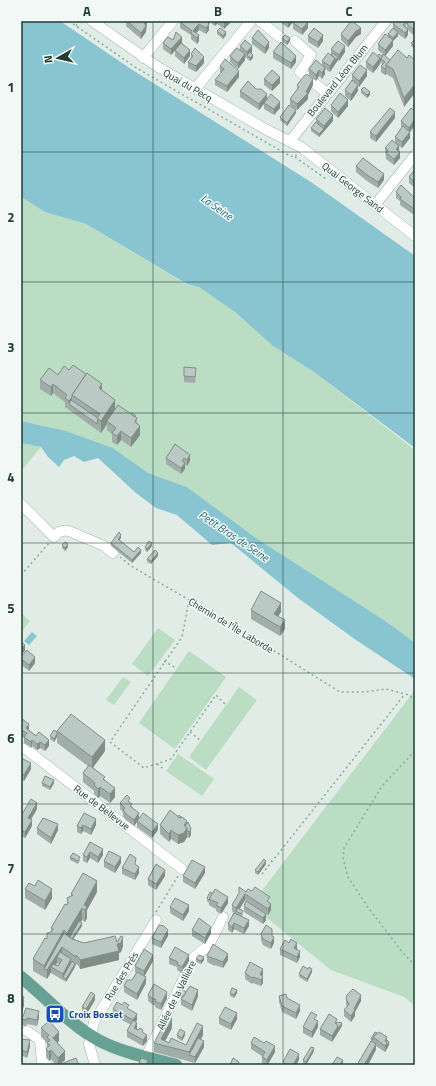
<svg xmlns="http://www.w3.org/2000/svg" width="436" height="1086" viewBox="0 0 436 1086" font-family="'Titillium Web',sans-serif">
<rect width="100%" height="100%" fill="#e1ece7"/>
<!-- green -->
<g fill="#baddc4">
<path d="M21 197 45 212 86 224 186 284 199 287 235 312 273 346 314 372 415 450V643L387 622 256 538 187 487 148 473 113 448 69 432 21 421Z"/>
<path d="M21 443 41 447 21 471Z"/>
<path d="M21 613 30 621 21 632Z"/>
<path d="M158 628 175 640 148 676 132 664Z"/>
<path d="M189 651 226 677 175 749 139 723Z"/>
<path d="M123 677 131 682 114 705 106 700Z"/>
<path d="M239 687 257 700 206 770 189 757Z"/>
<path d="M415 690V1006L404 997 331 970 251 905Z"/>
<path d="M178 754 214 779 202 796 166 771Z"/>
</g>
<!-- water -->
<g fill="#89c4d1">
<path d="M21 21H60L131 69 311 182 415 256V448L314 372 273 346 235 312 199 287 187 284 86 224 45 212 21 197Z"/>
<path d="M21 421 66 431 113 448 148 473 187 487 256 538 387 622 415 643V679L356 640 298 598 231 543 212 545 177 515 156 508 136 493 98 458 84 462 74 456 64 460 59 467 48 457 41 447 21 443Z"/>
<path d="M32 632 37 636 29 645 24 641Z"/>
</g>
<g fill="none" stroke-linecap="round" stroke-linejoin="round">
<defs>
<g id="minor">
<path d="M92 21 158 67 267 130 301 147 415 236"/>
<path d="M260 21 281 38"/>
<path d="M295 41 311 55 300 72 327 93"/>
<path d="M143 58 173 21"/>
<path d="M195 89 251 21"/>
<path d="M290 141 386 21"/>
<path d="M375 205 415 155"/>
<path d="M21 504 54 537C59 531 62 530 69 531L104 546 113 553"/>
<path d="M21 748 27 750 182 869"/>
<path d="M27 1031 40 1040 42 1061 47 1065"/>
<path d="M146 1057 194 957 209 945 223 917"/>
<path d="M95 1065 89 1044 94 1022 156 920"/>
</g>
<path id="major" d="M21 977C47 998 70 1025 100 1041 123 1053 151 1058 176 1065"/>
</defs>
<!-- minor casing -->
<use href="#minor" stroke="#a4b4ae" stroke-width="11"/>
<!-- major casing -->
<use href="#major" stroke="#c1c8c7" stroke-width="13"/>
<!-- path -->
<g stroke="#82afa2" stroke-width="1.5" stroke-dasharray="2 3" stroke-linecap="butt">
<path d="M69 21 138 69 290 156 295 157 297 154"/>
<path d="M76 26 79 21"/>
<path d="M295 157 326 179"/>
<path d="M120 557 131 566 247 634 340 692H365L386 689 409 695 415 700"/>
<path d="M21 575 49 543"/>
<path d="M189 600 182 637 110 742 144 768 171 759 216 695 226 705"/>
<path d="M164 661 176 668"/>
<path d="M190 732 200 740"/>
<path d="M415 751 382 786 344 848 343 858 348 877 367 906 403 953 415 965"/>
<path d="M157 764 165 770"/>
<path d="M262 874 405 694"/>
<path d="M156 912 178 876"/>
</g>
<!-- minor -->
<use href="#minor" stroke="#fff" stroke-width="10"/>
<!-- major -->
<use href="#major" stroke="#66a193" stroke-width="12"/>
</g>
<!-- wall -->
<g fill="#a0ada8" fill-rule="evenodd">
<path d="M126 21H147L146 32 141 39 126 26Z"/>
<path d="M210 21V23L209 24V30L206 34 199 30 196 33 199 41 197 44 191 39V35L180 28V22Z"/>
<path d="M212 21H231V22L224 29 217 24 215 26 212 24Z"/>
<path d="M279 21H294L288 28Z"/>
<path d="M395 21H415L413 35 408 30V35L405 39 398 34V36L393 41V46L385 56 390 60 407 58 404 107 393 78 386 74 385 75 381 72V66L382 65 381 61 380 64 373 73 366 68V62L378 56H382L383 54 378 50V44L388 36V34L393 28V24ZM406 24 407 25V29L406 27Z"/>
<path d="M293 23 308 28 302 35 293 29Z"/>
<path d="M217 31 226 35 223 39 217 34Z"/>
<path d="M341 34H361L356 37 348 47 341 40Z"/>
<path d="M308 36 323 41 318 48 308 42Z"/>
<path d="M252 38 269 48 265 54 252 44Z"/>
<path d="M282 38 290 41 287 45 282 41Z"/>
<path d="M173 40 182 43 190 56 184 64 175 56V51L171 55 163 49V43Z"/>
<path d="M415 41V49L411 46V43Z"/>
<path d="M240 46 252 52 251 53 253 58 250 61 245 57V60L238 69 230 62V56L240 50Z"/>
<path d="M331 49 345 52 339 61 338 60 335 64 330 72 325 69V74L322 79 319 76 316 81 309 75V69L322 65V61L331 55Z"/>
<path d="M273 52 296 62 291 69 273 58Z"/>
<path d="M191 54 204 63 196 72 188 68V62L191 59Z"/>
<path d="M220 66 239 77 227 92 215 85V80L221 73 220 72Z"/>
<path d="M352 75 367 76 359 87 358 86V91L351 101 345 96V90L352 81Z"/>
<path d="M264 79 280 83 272 91 264 85Z"/>
<path d="M297 85H313L308 95V99L297 110 290 105V99L297 90Z"/>
<path d="M361 90 370 95 367 98 361 93Z"/>
<path d="M240 91 267 99 280 108 274 115 264 109V104L259 110 240 97Z"/>
<path d="M415 103V125L410 132V138L402 148 399 146 400 158 394 165 386 159 385 148 395 142V137L402 128 401 127V121L413 109V106Z"/>
<path d="M331 105 348 106 338 118 331 111Z"/>
<path d="M296 113 287 126 280 120V117Z"/>
<path d="M395 118 376 142 370 138V132Z"/>
<path d="M316 119 333 121 319 137 311 131V128L316 122Z"/>
<path d="M356 166 384 180 378 188 367 181 356 172Z"/>
<path d="M415 169V188L409 183V177Z"/>
<path d="M396 192 415 198 414 215 400 205V201L396 198Z"/>
<path d="M69 370 102 391 115 409 136 418 140 435 131 447 121 440 117 445 112 442V434L107 430V424L101 433 65 407V402L53 393 51 396 40 389V380L58 375Z"/>
<path d="M196 374 195 383 184 382V376Z"/>
<path d="M175 444 190 461 187 466 185 464V469L181 474 166 464V458Z"/>
<path d="M121 538 119 540 134 552 141 553 132 563 111 546V543Z"/>
<path d="M62 545 68 547 65 551 62 548Z"/>
<path d="M152 546 147 552 145 550V547Z"/>
<path d="M158 556 151 564 147 562V559Z"/>
<path d="M251 610 281 612 278 616 285 629 280 636 251 619Z"/>
<path d="M21 657 35 663 29 671 21 665Z"/>
<path d="M21 719 29 730 49 746 45 751 40 748 37 750 32 746 31 748 24 743V738L21 736Z"/>
<path d="M57 731 105 751 93 767 105 780 115 797 110 803 100 796 98 798 94 794V791L83 782V773L88 766 57 743V737L54 742 50 739V736L57 732Z"/>
<path d="M21 758 31 769 24 781 21 780Z"/>
<path d="M42 783H54L50 790 42 786Z"/>
<path d="M120 803H130L132 807 139 817 158 830 152 838 137 827V822L134 826 126 820 123 816V812L120 809Z"/>
<path d="M37 809 31 820 32 826 25 838 21 836V816Z"/>
<path d="M96 819V825L91 835 83 831 81 834 77 832V826Z"/>
<path d="M187 824 191 835 189 838 187 837 184 842 178 844 171 839 169 842 160 834V825Z"/>
<path d="M37 828 58 830 51 844 37 834Z"/>
<path d="M90 842 103 855 98 863 90 858 87 863 83 861V855Z"/>
<path d="M70 857 80 860 78 864 70 860Z"/>
<path d="M104 861 121 863 115 873 104 867Z"/>
<path d="M136 864V865L139 873 135 880 122 874V868Z"/>
<path d="M266 864 258 875 255 873V870Z"/>
<path d="M205 873 195 889 183 882V876Z"/>
<path d="M165 876 156 890 148 885V879Z"/>
<path d="M25 889 52 898 45 910 25 898Z"/>
<path d="M97 892 87 910V918L85 922 82 920 80 922 82 926 73 939 84 943 117 942 123 946 121 952 119 953V960L80 969 78 965 76 964V966H75V967L66 982 51 973V972L47 979 33 971V959L47 939 51 932V928L67 904V898L71 896V894ZM57 963 59 964 58 966 56 965Z"/>
<path d="M246 892 270 903 271 910 268 915 245 900 239 909 243 914 242 916 249 926 244 934 234 929 232 933 228 930V924L234 913 232 911V905Z"/>
<path d="M207 898 228 903 221 914 216 911V909L209 905V903L207 901Z"/>
<path d="M244 906 266 920 263 924 244 912Z"/>
<path d="M170 907 189 911 183 921 170 913Z"/>
<path d="M192 930 211 933 205 944 192 936Z"/>
<path d="M261 934 272 936 274 943 271 949 263 945 261 940Z"/>
<path d="M168 936 161 948 152 944V938Z"/>
<path d="M289 943 297 949 300 957 297 963 280 955V949Z"/>
<path d="M207 956 228 960 223 968 215 965V966L207 962Z"/>
<path d="M169 958 189 961 182 973 177 970V967L169 964Z"/>
<path d="M196 959 204 960 201 964 196 962Z"/>
<path d="M153 961 144 976 146 983 137 1000 124 992V986L132 980 136 973 135 972V966Z"/>
<path d="M308 969 312 972 307 982 299 977V974Z"/>
<path d="M245 973 263 975 262 977 263 983 261 986 253 983 252 984 245 979Z"/>
<path d="M178 993 198 996 192 1011 181 1005V999L182 998 178 996Z"/>
<path d="M230 993H237L234 998 230 996Z"/>
<path d="M148 995 167 998 161 1010 155 1007V1005H153L148 1001Z"/>
<path d="M279 996 287 998 300 1011 296 1019 282 1012 279 1002Z"/>
<path d="M346 999 361 1001 355 1012V1016L351 1022 344 1016V1010L347 1007 346 1005Z"/>
<path d="M95 1000 86 1015 82 1013V1007Z"/>
<path d="M26 1008 39 1017 37 1026 27 1024 26 1026 22 1025V1019Z"/>
<path d="M113 1009H129L137 1020 136 1022 137 1029 143 1033 147 1041 143 1046 127 1037V1031L131 1025 113 1015Z"/>
<path d="M219 1018 237 1019 231 1030 219 1024Z"/>
<path d="M317 1020 318 1027 312 1038 303 1033V1027Z"/>
<path d="M337 1022 342 1026 332 1042 320 1035V1029Z"/>
<path d="M41 1028 59 1041 57 1043 65 1060 59 1065H56L51 1059 49 1061 46 1057V1049L47 1048V1043L41 1037Z"/>
<path d="M172 1028 165 1041 169 1043 186 1045 203 1035 201 1039 204 1047 195 1063 154 1052V1043Z"/>
<path d="M375 1032 387 1040 389 1045 385 1052 376 1046V1050L371 1041V1039Z"/>
<path d="M177 1035H185L182 1041 177 1038Z"/>
<path d="M21 1039 30 1046 27 1058 21 1055Z"/>
<path d="M251 1043 275 1052 268 1065H265L262 1063V1056L251 1049Z"/>
<path d="M314 1051 306 1065 303 1063V1060Z"/>
<path d="M139 1063H148L147 1065H139Z"/>
</g>
<!-- shaded-wall -->
<g fill="#828d88">
<path d="M146 21H147L146 32 141 39V33L144 23Z"/>
<path d="M207 21H210V23L209 24V30L206 34Z"/>
<path d="M215 21H217V24L215 26Z"/>
<path d="M226 21H231V22L224 29V23Z"/>
<path d="M289 21H294L288 28V22Z"/>
<path d="M308 22V28L302 35V29Z"/>
<path d="M199 24V30L194 36 193 31Z"/>
<path d="M415 26V32L413 35V29Z"/>
<path d="M361 28V34L356 37 348 47V41L356 31Z"/>
<path d="M408 29V35L405 39V33Z"/>
<path d="M226 32V35L223 39V36Z"/>
<path d="M398 32V36L393 41V38Z"/>
<path d="M199 35V41L197 44V38Z"/>
<path d="M323 35V41L318 48V42Z"/>
<path d="M182 37V43L171 55V49Z"/>
<path d="M290 38V41L287 45V42Z"/>
<path d="M393 40V46L385 56V50Z"/>
<path d="M269 42V48L265 54V48Z"/>
<path d="M252 46V52L248 56 247 55V52Z"/>
<path d="M345 46V52L339 61V55Z"/>
<path d="M190 50V56L184 64V58Z"/>
<path d="M245 54V60L238 69V63Z"/>
<path d="M253 55V58L250 61V58Z"/>
<path d="M296 56V62L291 69V63Z"/>
<path d="M204 57V63L196 72V66Z"/>
<path d="M338 57V60L330 72V66L335 58Z"/>
<path d="M380 58 381 59V61L380 64 373 73V67Z"/>
<path d="M325 68V74L322 79V73Z"/>
<path d="M386 68V74L385 75V69Z"/>
<path d="M319 70V76L316 81V75Z"/>
<path d="M367 70V76L359 87V81Z"/>
<path d="M239 71V77L227 92V86Z"/>
<path d="M280 77V83L272 91V85Z"/>
<path d="M313 79V85L308 95V99L297 110V104Z"/>
<path d="M415 84V93L404 107V98Z"/>
<path d="M358 85V91L351 101V95Z"/>
<path d="M370 92V95L367 98V95Z"/>
<path d="M267 94V100L259 110V104Z"/>
<path d="M348 100V106L338 118V112Z"/>
<path d="M280 102V108L274 115V109Z"/>
<path d="M296 110V113L287 126V123Z"/>
<path d="M395 112V118L376 142V136Z"/>
<path d="M333 115V121L319 137V134L324 129V126Z"/>
<path d="M415 119V125L410 132V138L402 148V142L409 133V128Z"/>
<path d="M399 146V152L396 149Z"/>
<path d="M400 152V158L394 165V159Z"/>
<path d="M384 174V180L378 188V182Z"/>
<path d="M415 208V214L414 215V209Z"/>
<path d="M53 384V393L51 396V387Z"/>
<path d="M102 384V395L99 388Z"/>
<path d="M72 397V406L69 404V410V401Z"/>
<path d="M115 400V412L107 421V424L101 433V421Z"/>
<path d="M140 426V435L131 447V438Z"/>
<path d="M121 431V440L117 445V436Z"/>
<path d="M190 455V461L187 466V460Z"/>
<path d="M185 463V469L181 474V468Z"/>
<path d="M121 535V538L118 542V539Z"/>
<path d="M152 543V546L147 552V549Z"/>
<path d="M68 544V547L65 551V548Z"/>
<path d="M141 550V553L132 563V560Z"/>
<path d="M158 553V556L151 564V561Z"/>
<path d="M281 603V612L274 623V614Z"/>
<path d="M285 620V629L280 636V627Z"/>
<path d="M25 645V651L21 655V649Z"/>
<path d="M35 657V663L29 671V665Z"/>
<path d="M29 724V730L26 734V728Z"/>
<path d="M57 734V737L54 742V739Z"/>
<path d="M32 740V746L31 748V742Z"/>
<path d="M49 740V746L45 751V745Z"/>
<path d="M105 740V751L92 769V757Z"/>
<path d="M40 742V748L37 750V744Z"/>
<path d="M31 763V769L24 781V775Z"/>
<path d="M54 780V783L50 790V787Z"/>
<path d="M100 787V796L98 798V789Z"/>
<path d="M115 788V797L110 803V794Z"/>
<path d="M37 803V809L28 824V818Z"/>
<path d="M139 813V819L137 821V822L134 826V820Z"/>
<path d="M96 819V825L91 835V829Z"/>
<path d="M32 820V826L25 838V832Z"/>
<path d="M187 821V837L184 842 178 844V835Z"/>
<path d="M58 824V830L51 844V838Z"/>
<path d="M158 824V830L152 838V832Z"/>
<path d="M83 825V831L81 834V828Z"/>
<path d="M191 829V835L189 838V832Z"/>
<path d="M171 830V839L169 842V834Z"/>
<path d="M103 849V855L98 863V857Z"/>
<path d="M90 852V858L87 863V857Z"/>
<path d="M121 857V863L115 873V867Z"/>
<path d="M266 861V864L258 875V872Z"/>
<path d="M139 867V873L135 880V874Z"/>
<path d="M205 867V873L195 889V883Z"/>
<path d="M165 870V876L156 890V884Z"/>
<path d="M97 881V892L87 910V918L85 922V910L84 905Z"/>
<path d="M52 889V898L45 910V901Z"/>
<path d="M245 894V900L238 912 236 911V908Z"/>
<path d="M228 897V903L221 914V908Z"/>
<path d="M271 904V910L268 915V909Z"/>
<path d="M189 905V911L183 921V915Z"/>
<path d="M82 908V920L69 942 67 941V933Z"/>
<path d="M266 914V920L263 924V918Z"/>
<path d="M249 920V926L244 934V928Z"/>
<path d="M82 923V926L72 941 71 940Z"/>
<path d="M234 923V929L232 933V927Z"/>
<path d="M211 927V933L205 944V938Z"/>
<path d="M64 930V942L62 947V956L57 957V963L54 968 51 967V972L47 979V970L44 969V966Z"/>
<path d="M168 930V936L161 948V942Z"/>
<path d="M123 937V946L121 952 119 953V960L80 969V960L117 944Z"/>
<path d="M274 937V943L271 949V943Z"/>
<path d="M297 943V949L294 954V948Z"/>
<path d="M300 951V957L297 963V957Z"/>
<path d="M228 954V960L223 968V962Z"/>
<path d="M153 955V961L144 977V971Z"/>
<path d="M189 955V961L182 973V967Z"/>
<path d="M204 957V960L201 964V961Z"/>
<path d="M71 959V965L63 977V980V974Z"/>
<path d="M75 964V967L66 982V979Z"/>
<path d="M263 969V975L260 980V974Z"/>
<path d="M312 969V972L307 982V979Z"/>
<path d="M146 977V983L137 1000V994Z"/>
<path d="M263 977V983L261 986V980Z"/>
<path d="M198 990V996L192 1011V1005Z"/>
<path d="M237 990V993L234 998V995Z"/>
<path d="M167 992V998L161 1010V1004Z"/>
<path d="M95 995V1000L86 1015V1009Z"/>
<path d="M361 995V1001L355 1012V1016L351 1022V1016L354 1009Z"/>
<path d="M24 997V1006L21 1015V1007Z"/>
<path d="M300 1005V1011L296 1019V1013Z"/>
<path d="M39 1011V1017L37 1026V1020Z"/>
<path d="M237 1013V1019L231 1030V1024Z"/>
<path d="M137 1014V1020L133 1026V1020Z"/>
<path d="M172 1019V1028L163 1045 161 1039Z"/>
<path d="M318 1021V1027L312 1038V1032Z"/>
<path d="M137 1023V1029L134 1034V1028Z"/>
<path d="M342 1023V1026L332 1042V1036L338 1026Z"/>
<path d="M203 1026V1035L192 1056 189 1055V1052Z"/>
<path d="M59 1032V1041L53 1046V1038Z"/>
<path d="M185 1032V1035L182 1041V1038Z"/>
<path d="M147 1035V1041L143 1046V1040Z"/>
<path d="M387 1037V1046L389 1042V1045L385 1052V1041Z"/>
<path d="M30 1040V1046L27 1058V1052Z"/>
<path d="M204 1041V1047L195 1063V1057Z"/>
<path d="M376 1044V1050L368 1065H364Z"/>
<path d="M275 1046V1052L267 1065V1060Z"/>
<path d="M314 1048V1051L306 1065V1062Z"/>
<path d="M51 1050V1059L49 1061V1052Z"/>
<path d="M65 1051V1060L59 1065H58V1058Z"/>
<path d="M299 1054V1060L296 1065H293Z"/>
<path d="M343 1060V1065H340Z"/>
</g>
<!-- building -->
<g fill="#bac9c3" stroke="#828d88">
<path d="M127 21H146L144 23 146 26 141 33Z"/>
<path d="M181 21H207L209 24 206 28 199 24 195 28 193 31 199 35 197 38 191 33 192 31 180 22Z"/>
<path d="M222 21H226L224 23Z"/>
<path d="M294 21H307L308 22 302 29 293 23Z"/>
<path d="M351 21H352L361 28 356 31 348 41 341 34Z"/>
<path d="M395 21H404L406 22 403 25 408 29 405 33 393 24Z"/>
<path d="M410 21H415V26L413 29 407 24Z"/>
<path d="M220 28 226 32 223 36 217 31Z"/>
<path d="M314 28 323 35 318 42 308 36Z"/>
<path d="M393 28 398 32 393 38 388 34Z"/>
<path d="M258 30 269 42 265 48 252 38Z"/>
<path d="M176 32 182 37 171 49 163 43 168 37 173 40Z"/>
<path d="M385 34 393 40 385 50 378 44Z"/>
<path d="M285 35 290 38 287 42 282 38Z"/>
<path d="M245 40 252 46 247 52 240 46Z"/>
<path d="M414 40 415 41V46L411 43Z"/>
<path d="M338 41 345 46 339 55 331 49Z"/>
<path d="M281 42 296 56 291 63 273 52Z"/>
<path d="M181 43 190 50 184 58 175 50Z"/>
<path d="M195 48 204 57 196 66 188 62 193 56 191 54Z"/>
<path d="M237 48 245 54 238 63 230 56Z"/>
<path d="M398 50 407 58 409 55 415 60V63L414 64 415 65V84L404 98 393 69 386 65Z"/>
<path d="M250 52 253 55 250 58 247 55Z"/>
<path d="M373 52 380 58 373 67 366 62Z"/>
<path d="M328 53 335 58 330 66 322 61Z"/>
<path d="M332 53 338 57 335 61V58L331 55Z"/>
<path d="M379 54 382 56 380 60V58L378 56Z"/>
<path d="M383 54 390 60 386 65V68L385 69 381 66 385 62 381 59Z"/>
<path d="M225 59 239 71 227 86 215 80 224 69 220 66Z"/>
<path d="M316 60 325 68 322 73 319 70 316 75 309 69Z"/>
<path d="M360 65 367 70 359 81 352 75Z"/>
<path d="M272 70 280 77 272 85 264 79Z"/>
<path d="M307 74 313 79 306 92 308 93 297 104 290 99 299 87 297 85 304 76Z"/>
<path d="M352 80 358 85 351 95 345 90Z"/>
<path d="M248 81 256 89H261L267 94 259 104 240 91Z"/>
<path d="M364 87 370 92 367 95 361 90Z"/>
<path d="M340 93 348 100 338 112 331 105Z"/>
<path d="M271 94 280 102 274 109 264 103Z"/>
<path d="M415 103V107L413 106Z"/>
<path d="M289 105 296 110 287 123 280 117Z"/>
<path d="M325 108 333 115 324 126 316 119Z"/>
<path d="M390 108 395 112 376 136 370 132Z"/>
<path d="M411 108 415 111V119L409 128 401 121Z"/>
<path d="M316 122 324 129 319 134 311 128Z"/>
<path d="M403 126 410 132 402 142 395 137Z"/>
<path d="M392 140 399 146 396 149 400 152 394 159 386 153 388 150 385 148Z"/>
<path d="M363 158 384 174 378 182 367 175 356 166Z"/>
<path d="M415 169V182L409 177Z"/>
<path d="M401 185 415 198V208L414 209 400 199 401 197 396 192Z"/>
<path d="M73 365 86 374 72 395V397L69 401 65 398 67 395 53 384 51 387 40 380 49 368 58 375 64 366 69 370Z"/>
<path d="M184 367 196 368 195 377 184 376Z"/>
<path d="M87 373 102 384 99 388 115 400 101 421 97 418 100 414 72 395Z"/>
<path d="M71 400 98 418 97 424 69 404Z"/>
<path d="M118 405 137 418 135 422 140 426 131 438 121 431 117 436 112 433 116 428 107 421Z"/>
<path d="M132 413 136 416 135 417 131 414Z"/>
<path d="M175 444 190 455 187 460 184 458 182 461 185 463 181 468 166 458Z"/>
<path d="M119 532 121 535 118 539 134 552 138 547 141 550 132 560 111 543Z"/>
<path d="M149 541 152 543 147 549 145 547Z"/>
<path d="M65 542 68 544 65 548 62 545Z"/>
<path d="M155 550 158 553 151 561 147 559Z"/>
<path d="M261 591 281 603 274 614 285 620 280 627 251 610Z"/>
<path d="M21 642 25 645 21 649Z"/>
<path d="M27 650 35 657 29 665 21 659V657Z"/>
<path d="M71 714 105 740 92 757 57 731Z"/>
<path d="M21 718 29 724 26 728 36 736 39 732 49 740 45 745 40 742 37 744 32 740 31 742 24 737 27 733 21 730Z"/>
<path d="M54 730 57 732V734L54 739 50 736Z"/>
<path d="M21 758 31 763 24 775 21 774Z"/>
<path d="M89 765 105 777 103 779 115 788 110 794 100 787 98 789 94 785 95 783 83 773Z"/>
<path d="M45 776 54 780 50 787 42 783Z"/>
<path d="M127 795 130 798 128 801 132 804 130 806 139 813 134 820 126 814 123 810 125 808 120 803Z"/>
<path d="M31 799 37 803 28 818 32 820 25 832 21 830V816Z"/>
<path d="M170 810 180 818 182 817 187 821 184 825 187 828 184 833 178 835 171 830 169 834 160 825Z"/>
<path d="M84 813 96 819 91 829 83 825 81 828 77 826Z"/>
<path d="M143 813 158 824 152 832 137 821Z"/>
<path d="M179 815 182 818V817L180 818 178 817Z"/>
<path d="M43 818 58 824 51 838 37 828Z"/>
<path d="M188 822 191 829 189 832 187 831V828L185 826Z"/>
<path d="M90 842 103 849 98 857 90 852 87 857 83 855Z"/>
<path d="M109 851 121 857 115 867 104 861Z"/>
<path d="M73 853 80 857 78 861 70 857Z"/>
<path d="M130 854 136 858 135 864 139 867 135 874 122 868Z"/>
<path d="M264 859 266 861 258 872 255 870Z"/>
<path d="M192 860 205 867 195 883 183 876Z"/>
<path d="M156 864 165 870 156 884 148 879Z"/>
<path d="M83 873 97 881 84 905 87 907 85 910 82 908 67 933 64 930 44 966 33 959 45 938 47 939V933L51 932 53 929 51 928 65 904 67 905 68 903 67 898 73 895 71 894Z"/>
<path d="M38 880 52 889 45 901 25 889 29 883 35 886Z"/>
<path d="M239 887 246 892 248 889 252 891 255 887 270 897 267 901 271 904 268 909 245 894 236 908 232 905 239 893Z"/>
<path d="M215 889 228 897 221 908 216 905 218 903 209 899Z"/>
<path d="M210 892 212 893 209 900 207 898Z"/>
<path d="M175 898 189 905 183 915 170 907Z"/>
<path d="M246 901 266 914 263 918 244 906Z"/>
<path d="M238 908 243 911 241 914 236 911Z"/>
<path d="M234 913 249 920 244 928 234 923 232 927 228 924Z"/>
<path d="M199 918 211 927 205 938 192 930Z"/>
<path d="M79 921 82 923 72 939 70 937Z"/>
<path d="M159 925 164 926 168 930 161 942 152 938Z"/>
<path d="M266 925 272 929V936L274 937 271 943 263 939 261 934Z"/>
<path d="M64 933 72 939 84 943 115 936 117 942 121 936 123 937 121 943 117 944 119 951 80 960 78 957 76 955V957L62 947 47 970 44 969Z"/>
<path d="M291 939 297 943 294 948 300 951 297 957 280 949 285 940 289 943Z"/>
<path d="M213 944 228 954 223 962 207 956Z"/>
<path d="M175 947 189 955 182 967 177 964 178 962 169 958Z"/>
<path d="M144 949 153 955 144 971 135 966Z"/>
<path d="M60 952 71 959 63 974 51 967 53 964 58 966 62 960 57 957Z"/>
<path d="M199 955 204 957 201 961 196 959Z"/>
<path d="M72 961 75 964 66 979 63 977Z"/>
<path d="M250 962 263 969 260 974 263 977 261 980 253 977 252 978 245 973Z"/>
<path d="M303 966 308 969 309 967 312 969 307 979 299 974Z"/>
<path d="M137 972 146 977 137 994 124 986 127 980H132Z"/>
<path d="M154 984 167 992 161 1004 155 1001 156 999H153L148 995Z"/>
<path d="M190 986 198 990 192 1005 181 999Z"/>
<path d="M180 988 186 992 184 996 178 993Z"/>
<path d="M232 988 237 990 234 995 230 993Z"/>
<path d="M353 989 361 995 354 1009 355 1010 351 1016 344 1010 349 1004 346 999 347 995Z"/>
<path d="M91 992 95 995 86 1009 82 1007Z"/>
<path d="M286 994 287 998 300 1005 296 1013 282 1006 279 996Z"/>
<path d="M21 995 24 997 21 1007Z"/>
<path d="M117 1002 122 1005 124 1002 129 1005 127 1008 137 1014 133 1020 113 1009Z"/>
<path d="M225 1007 237 1013 231 1024 219 1018Z"/>
<path d="M26 1008 39 1011 37 1020 27 1018 26 1020 22 1019Z"/>
<path d="M311 1012 317 1015 314 1019 318 1021 312 1032 303 1027Z"/>
<path d="M329 1014 337 1019 335 1023 338 1026 332 1036 320 1029Z"/>
<path d="M168 1016 172 1019 161 1039 169 1043 171 1038 186 1045 197 1023 203 1026 189 1052 154 1043Z"/>
<path d="M133 1020 137 1023 134 1028 138 1030 140 1028 143 1030 142 1032 147 1035 143 1040 127 1031Z"/>
<path d="M49 1021 59 1032 53 1038 65 1051 58 1058 51 1050 49 1052 46 1049 50 1045 47 1043 50 1040 47 1037 49 1035 41 1028Z"/>
<path d="M337 1022 342 1023 338 1029V1026L336 1024Z"/>
<path d="M180 1029 185 1032 182 1038 177 1035Z"/>
<path d="M375 1032 377 1033 373 1037V1040L371 1039Z"/>
<path d="M379 1032 387 1037 385 1041 387 1043 385 1046 373 1037Z"/>
<path d="M254 1037 264 1043 266 1041 275 1046 267 1060 262 1057 265 1052 251 1043Z"/>
<path d="M198 1038 204 1041 195 1057 189 1055Z"/>
<path d="M21 1039 30 1040 27 1052 21 1050Z"/>
<path d="M387 1040 389 1042 387 1046V1043L386 1042Z"/>
<path d="M371 1041 376 1044 364 1065H357Z"/>
<path d="M311 1047 314 1048 306 1062 303 1060Z"/>
<path d="M290 1049 299 1054 293 1065H287L283 1062Z"/>
<path d="M337 1057 343 1060 340 1065H332Z"/>
<path d="M76 1058 79 1065H62L61 1064Z"/>
<path d="M141 1058 148 1060 146 1065 139 1063Z"/>
<path d="M233 1058 239 1062 238 1065H230Z"/>
<path d="M135 1064V1065H123Z"/>
</g>
<!-- grid -->
<path fill="none" stroke="#223c36" stroke-width="1" stroke-opacity="0.55" d="M153 21V1065M283 21V1065M21 152H415M21 282H415M21 413H415M21 543H415M21 673H415M21 804H415M21 934H415"/>
<!-- icons -->
<defs>
<symbol id="bus-square" viewBox="-11 -11 22 22"><rect x="-9" y="-9" width="18" height="18" rx="4" fill="#1a4fb4" stroke="#f2f8f5"/><path d="M-5-6H5V4H4V6H2V4H-2V6H-4V4H-5ZM-3.5-4V0h7V-4ZM-3.5 1.2v1.5H-2V1.2ZM2 1.2v1.5H3.5V1.2Z" fill="#fff"/></symbol>
</defs>
<g fill-rule="evenodd">
<use href="#bus-square" x="44" y="1003" width="22" height="22"/>
</g>
<g text-anchor="middle" stroke-width="3" stroke-linejoin="round" paint-order="stroke">
<!-- street labels -->
<g font-size="10" fill="#223c36" stroke="#f2f8f5">
<text transform="translate(337 80) rotate(-51)" y="4">Boulevard Léon Blum</text>
<text transform="translate(188 85) rotate(30)" y="4">Quai du Pecq</text>
<text transform="translate(353 187) rotate(38)" y="4">Quai George Sand</text>
<text transform="translate(231 625) rotate(31)" y="4">Chemin de l'Île Laborde</text>
<text transform="translate(102 807) rotate(37)" y="4">Rue de Bellevue</text>
<text transform="translate(121 976) rotate(-59)" y="4">Rue des Prés</text>
<text transform="translate(176 995) rotate(-64)" y="4">Allée de la Vallière</text>
</g>
<!-- transit labels -->
<g font-size="10" font-weight="bold" fill="#164399" stroke="#f2f8f5" text-anchor="start">
<text x="69" y="1018">Croix Bosset</text>
</g>
<!-- water labels -->
<g font-size="11" font-style="italic" fill="#1c6778" stroke="#f2f8f5">
<text transform="translate(217 207) rotate(35)" y="4">La Seine</text>
<text transform="translate(234 536) rotate(34)" y="4">Petit Bras de Seine</text>
</g>
</g>
<!-- border -->
<rect width="436" height="1086" fill="none" stroke="#f2f8f5" stroke-width="44"/>
<!-- north arrow -->
<g transform="translate(58 58) rotate(262)" stroke="#f2f8f5" stroke-width="3" paint-order="stroke">
<path d="M0-3L7 15L0 10L-7 15Z" fill="#223c36"/>
<text y="-6" font-size="11" font-weight="bold" text-anchor="middle" fill="#223c36">N</text>
</g>
<rect x="22" y="22" width="392" height="1042" fill="none" stroke="#223c36" stroke-width="1.5"/>
<g font-size="13" text-anchor="middle" font-weight="bold" fill="#223c36">
<text x="87" y="16">A</text>
<text x="218" y="16">B</text>
<text x="349" y="16">C</text>
<text x="11" y="92">1</text>
<text x="11" y="222">2</text>
<text x="11" y="352">3</text>
<text x="11" y="482">4</text>
<text x="11" y="613">5</text>
<text x="11" y="743">6</text>
<text x="11" y="873">7</text>
<text x="11" y="1003">8</text>
</g>
</svg>
